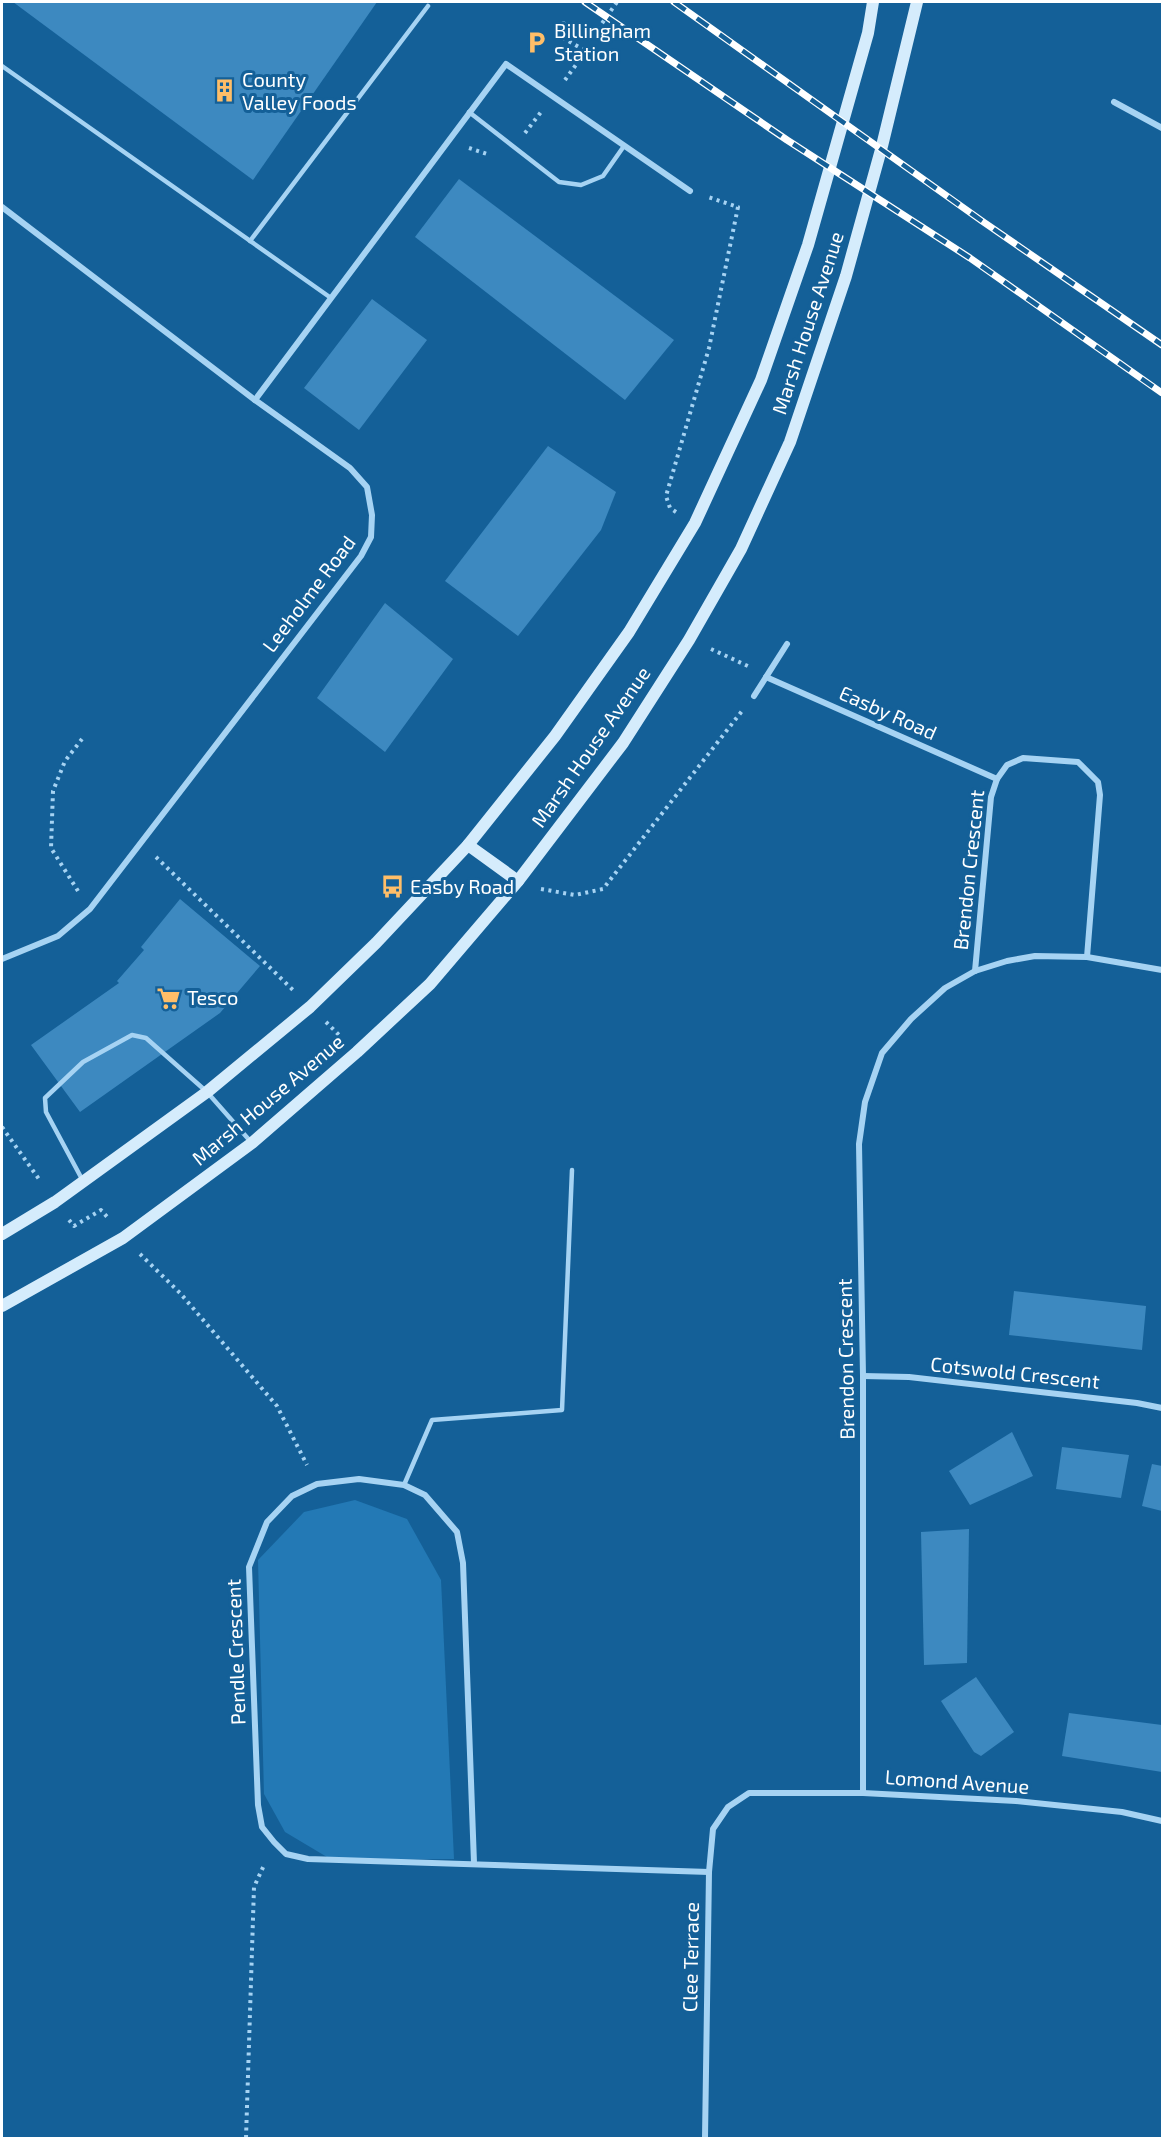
<svg xmlns="http://www.w3.org/2000/svg" width="1164" height="2140" viewBox="0 0 1164 2140" font-family="'Exo 2',sans-serif">
<rect width="100%" height="100%" fill="#146098"/>
<!-- green -->
<path fill="#2379b5" d="M355 1500 407 1519 441 1580 454 1859 332 1860 285 1832 264 1794 258 1560 304 1512Z"/>
<!-- building -->
<g fill="#3d89c0">
<path d="M13 2H377L253 180Z"/>
<path d="M459 179 674 340 625 400 415 237Z"/>
<path d="M372 299 427 340 359 430 304 388Z"/>
<path d="M548 446 616 492 601 530 518 636 445 581Z"/>
<path d="M385 603 453 659 385 752 317 698Z"/>
<path d="M180 899 260 966 220 1013 80 1112 31 1045 119 983 117 981 144 950 141 947Z"/>
<path d="M1014 1291 1146 1306 1142 1350 1009 1335Z"/>
<path d="M1012 1432 1033 1476 970 1505 949 1471Z"/>
<path d="M1062 1447 1129 1455 1121 1498 1056 1489Z"/>
<path d="M1152 1464 1162 1466V1511L1142 1506Z"/>
<path d="M969 1529 967 1663 924 1665 921 1532Z"/>
<path d="M976 1677 1014 1732 981 1756 974 1752 941 1701Z"/>
<path d="M1069 1713 1162 1725V1772L1062 1756Z"/>
</g>
<g fill="none" stroke-linecap="round" stroke-linejoin="round">
<!-- path -->
<g stroke="#a6d3f3" stroke-width="4" stroke-dasharray="3 4.5" stroke-linecap="butt">
<path d="M565 80 586 51 556 34 563 23 591 39 617 2"/>
<path d="M525 133 541 112"/>
<path d="M469 148 487 154"/>
<path d="M676 512 670 508 666 496 709 348 738 207 708 197"/>
<path d="M711 649 750 667"/>
<path d="M156 857 293 990"/>
<path d="M541 889 575 895 603 889 742 711"/>
<path d="M78 891 51 848 53 791 65 761 82 739"/>
<path d="M326 1022 340 1036"/>
<path d="M2 1127 41 1182"/>
<path d="M69 1220 74 1226 101 1210 109 1219"/>
<path d="M140 1254 180 1293 277 1406 307 1465"/>
<path d="M246 2138 254 1887 265 1863"/>
</g>
<!-- lane -->
<g stroke="#a6d3f3" stroke-width="4.5">
<path d="M2 66 331 298"/>
<path d="M469 112 559 182 581 185 603 176 624 146"/>
<path d="M250 241 428 6"/>
<path d="M83 1181 46 1112 45 1098 83 1062 132 1035 146 1038 207 1092 251 1142"/>
<path d="M404 1485 432 1420 562 1410 572 1170"/>
</g>
<!-- street -->
<g stroke="#a6d3f3" stroke-width="6">
<path d="M1114 102 1162 128"/>
<path d="M2 207 255 400 350 468 367 487 372 515 371 537 361 556 90 909 58 936 2 959"/>
<path d="M255 400 506 64 690 191"/>
<path d="M766 677 997 779"/>
<path d="M754 696 787 644"/>
<path d="M975 971 991 797 997 779 1007 765 1023 758 1078 762 1098 782 1100 795 1087 957"/>
<path d="M863 1376 909 1377 1137 1403 1162 1408"/>
<path d="M863 1793V1376L859 1144 865 1102 882 1053 911 1019 945 988 975 971 1007 961 1035 956 1087 957 1162 970"/>
<path d="M474 1863 463 1563 457 1532 425 1495 404 1485 359 1479 317 1484 292 1496 267 1522 249 1567 258 1805 262 1827 274 1842 286 1854 308 1859 709 1872"/>
<path d="M705 2138 709 1872 713 1829 728 1807 749 1793H863L1016 1801 1122 1812 1162 1821"/>
</g>
<!-- secondary -->
<g stroke="#d5ecfc" stroke-width="12">
<path d="M468 845 518 881"/>
<path d="M2 1234 55 1202 207 1092 310 1007 376 943 468 845 555 736 629 632 695 523 761 380 808 245 868 33 873 2"/>
<path d="M2 1306 123 1238 252 1143 357 1052 430 984 518 881 623 743 689 640 741 549 790 442 846 276 882 146 917 2"/>
</g>
<defs>
<g id="rail">
<path d="M585 2 787 140 970 258 1162 393"/>
<path d="M674 2 982 221 1162 345"/>
</g>
</defs>
<!-- rail casing -->
<use href="#rail" stroke="#fff" stroke-width="7"/>
<!-- rail -->
<use href="#rail" stroke="#146098" stroke-width="4.5" stroke-dasharray="14" stroke-linecap="butt"/>
</g>
<!-- icons -->
<defs>
<symbol id="parking-bare" viewBox="-9 -9 18 18"><path d="M-3.5-5.5H1a3.5 3.5 0 0 1 0 7H-1V5.5H-3.5ZM-1-3.4V-.6H.8a1.4 1.4 0 0 0 0-2.8Z" fill="#ffbe68" stroke="#146098" stroke-width="2.5" paint-order="stroke"/></symbol>
<symbol id="building-bare" viewBox="-9 -9 18 18"><path d="M-4-6H4V6H1V3H-1V6H-4ZM-2.5-4.3h1.7v1.8h-1.7ZM.8-4.3h1.7v1.8H.8ZM-2.5-1h1.7V.8h-1.7ZM.8-1h1.7V.8H.8Z" fill="#ffbe68" stroke="#146098" stroke-width="2.5" paint-order="stroke"/></symbol>
<symbol id="bus-bare" viewBox="-9 -9 18 18"><path d="M-5-6H5V4H4V6H2V4H-2V6H-4V4H-5ZM-3.5-4V0h7V-4ZM-3.5 1.2v1.5H-2V1.2ZM2 1.2v1.5H3.5V1.2Z" fill="#ffbe68" stroke="#146098" stroke-width="2.5" paint-order="stroke"/></symbol>
<symbol id="supermarket-bare" viewBox="-9 -9 18 18"><path d="M-6-5.5h2.5l.6 2H6L4.5 2H-2.5L-4.4-4H-6ZM-1.5 3.2a1.3 1.3 0 1 0 .1 0ZM3 3.2a1.3 1.3 0 1 0 .1 0Z" fill="#ffbe68" stroke="#146098" stroke-width="2.5" paint-order="stroke"/></symbol>
</defs>
<g fill-rule="evenodd">
<use href="#parking-bare" x="520" y="26" width="33" height="33"/>
<use href="#building-bare" x="208" y="74" width="33" height="33"/>
<use href="#bus-bare" x="376" y="870" width="33" height="33"/>
<use href="#supermarket-bare" x="152" y="982" width="33" height="33"/>
</g>
<g text-anchor="middle" stroke-width="6" stroke-linejoin="round" paint-order="stroke">
<!-- poi labels -->
<g font-size="20" fill="#fff" stroke="#146098" text-anchor="start">
<text x="554" y="38">Billingham<tspan x="554" dy="23">Station</tspan></text>
<text x="242" y="87">County<tspan x="242" dy="23">Valley Foods</tspan></text>
<text x="410" y="894">Easby Road</text>
<text x="187" y="1005">Tesco</text>
</g>
<!-- street labels -->
<g font-size="20" fill="#fff" stroke="#146098">
<text transform="translate(808 323) rotate(-72)" y="7">Marsh House Avenue</text>
<text transform="translate(309 594) rotate(-53)" y="7">Leeholme Road</text>
<text transform="translate(888 713) rotate(24)" y="7">Easby Road</text>
<text transform="translate(591 747) rotate(-55)" y="7">Marsh House Avenue</text>
<text transform="translate(969 870) rotate(-84)" y="7">Brendon Crescent</text>
<text transform="translate(268 1100) rotate(-40)" y="7">Marsh House Avenue</text>
<text transform="translate(846 1359) rotate(-91)" y="7">Brendon Crescent</text>
<text transform="translate(1015 1373) rotate(6)" y="7">Cotswold Crescent</text>
<text transform="translate(236 1652) rotate(-92)" y="7">Pendle Crescent</text>
<text transform="translate(957 1782) rotate(4)" y="7">Lomond Avenue</text>
<text transform="translate(691 1957) rotate(-89)" y="7">Clee Terrace</text>
</g>
</g>
<!-- border -->
<rect width="1164" height="2140" fill="none" stroke="#ffffff" stroke-width="6"/>
</svg>
